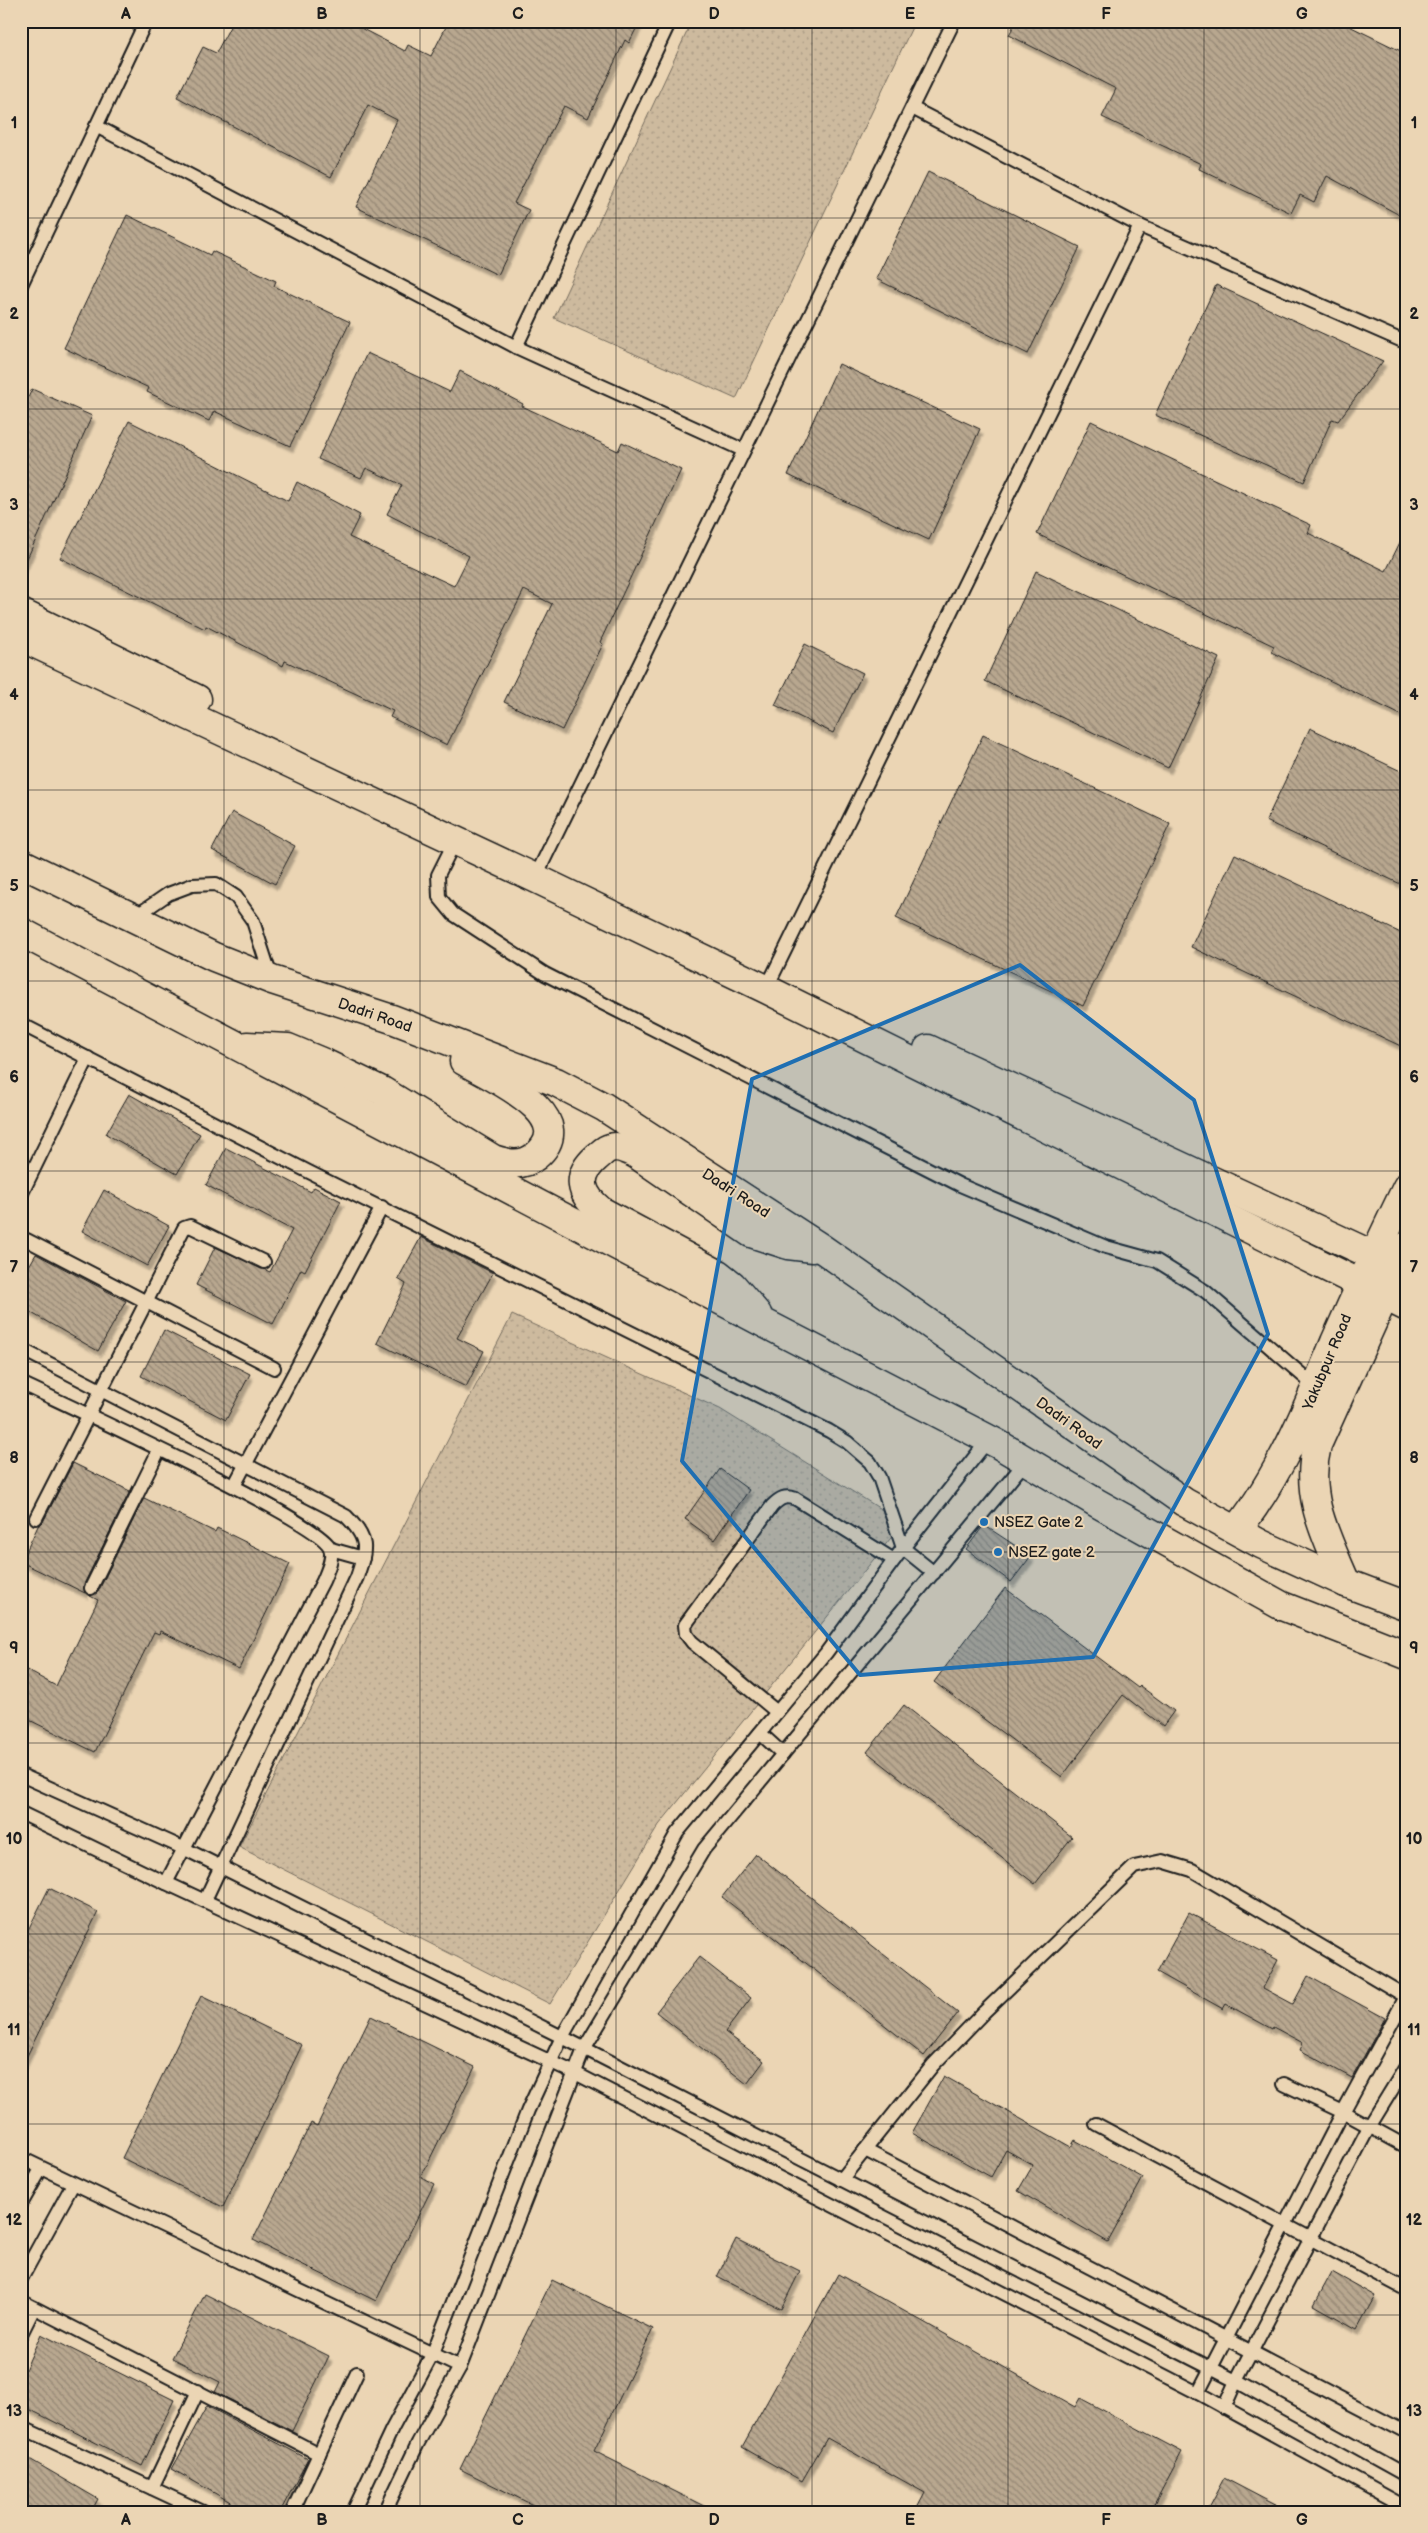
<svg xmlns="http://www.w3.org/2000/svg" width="1428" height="2533" viewBox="0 0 1428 2533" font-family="'Balsamiq Sans',sans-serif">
<defs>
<pattern id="park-dots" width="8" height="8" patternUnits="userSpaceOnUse" patternTransform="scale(1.25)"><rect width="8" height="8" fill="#cdba9e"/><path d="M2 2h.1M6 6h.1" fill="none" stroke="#af9f88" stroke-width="1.8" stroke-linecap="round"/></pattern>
<pattern id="building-back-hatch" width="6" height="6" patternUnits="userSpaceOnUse" patternTransform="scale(1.25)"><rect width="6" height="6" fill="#b8a78f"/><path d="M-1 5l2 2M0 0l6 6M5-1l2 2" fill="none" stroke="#958774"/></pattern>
<filter id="shadow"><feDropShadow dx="3" dy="5.5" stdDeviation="1" flood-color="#0004"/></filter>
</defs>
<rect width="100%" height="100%" fill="#ebd5b4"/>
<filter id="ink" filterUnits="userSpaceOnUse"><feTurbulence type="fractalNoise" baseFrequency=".02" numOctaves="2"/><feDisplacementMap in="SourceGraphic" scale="10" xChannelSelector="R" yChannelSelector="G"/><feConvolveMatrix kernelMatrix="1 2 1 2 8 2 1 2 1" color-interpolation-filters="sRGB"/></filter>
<g filter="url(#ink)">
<!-- park -->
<g fill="url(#park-dots)" stroke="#746b5d">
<path d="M692 21H915L736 399 554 318Z"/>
<path d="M512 1315 720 1409 903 1523 659 1825 550 2004 239 1847Z"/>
</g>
<!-- building -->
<g fill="url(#building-back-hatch)" stroke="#1c1c1c" filter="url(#shadow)">
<path d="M233 21H347L405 51 408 45 431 56 449 21H640L629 43 625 40 588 118 564 106 514 203 529 210 498 275 356 207 397 120 368 105 331 177 177 97 203 47 216 53Z"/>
<path d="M1016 21H1339L1407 54V219L1327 176 1314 202 1300 195 1291 213 1199 169 1201 164 1102 117 1116 89 1009 35Z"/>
<path d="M928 172 1080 247 1028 354 876 279Z"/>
<path d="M127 215 210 255 212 251 276 281 274 286 350 322 290 446 214 411 209 421 147 392 149 388 64 348Z"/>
<path d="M1216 285 1383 361 1338 421 1332 419 1304 482 1155 415Z"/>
<path d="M367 353 450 392 460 371 523 404 522 406 618 451 622 442 681 470 600 642 603 644 562 730 504 702 552 604 524 590 447 745 390 717 393 711 285 661 283 666 206 626 205 629 60 558 129 421 288 501 297 482 360 515 349 537 454 586 469 556 387 514 402 485 366 468 361 478 318 459Z"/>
<path d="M839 364 980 429 929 540 788 475Z"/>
<path d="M32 389 92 416 21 572V413Z"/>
<path d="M1091 421 1311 525 1308 533 1386 571 1407 528V718L1271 652 1274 646 1037 534Z"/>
<path d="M1036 571 1219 658 1168 768 985 681Z"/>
<path d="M805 644 863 673 833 733 775 705Z"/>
<path d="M1310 728 1407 774V887L1266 821Z"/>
<path d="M983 735 1170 824 1083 1006 896 918Z"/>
<path d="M232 812 295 846 275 884 212 850Z"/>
<path d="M1235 854 1407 936V1049L1191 947Z"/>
<path d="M129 1094 200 1134 177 1174 106 1134Z"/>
<path d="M226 1148 311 1192 314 1187 341 1201 305 1271 301 1269 273 1324 196 1285 215 1247 270 1272 292 1230 206 1185Z"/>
<path d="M104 1190 169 1226 147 1266 82 1231Z"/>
<path d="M421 1237 493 1273 457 1338 484 1351 466 1387 377 1343 406 1284 398 1279Z"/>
<path d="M36 1254 126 1301 98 1351 21 1307V1280Z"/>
<path d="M164 1330 250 1374 226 1420 141 1376Z"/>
<path d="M73 1463 130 1491 84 1584 85 1593 21 1562 38 1526 43 1522Z"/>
<path d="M720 1469 749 1490 714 1540 685 1519Z"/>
<path d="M144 1498 215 1532 217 1528 290 1564 239 1669 160 1631 159 1634 154 1632 95 1752 21 1716V1667L56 1686 96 1604 98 1600 90 1596 98 1592Z"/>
<path d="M984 1525 1031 1556 1011 1582 966 1549Z"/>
<path d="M1005 1588 1138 1688 1140 1686 1174 1711 1163 1726 1123 1695 1062 1777 934 1682Z"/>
<path d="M904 1705 1072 1837 1035 1884 867 1752Z"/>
<path d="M756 1854 958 2013 924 2056 722 1897Z"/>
<path d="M49 1888 98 1912 21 2068V1944Z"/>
<path d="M1189 1913 1278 1960 1263 1988 1293 2004 1308 1976 1385 2018 1352 2078 1300 2050 1303 2043 1273 2027 1272 2029 1226 2004 1223 2009 1157 1972Z"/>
<path d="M699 1957 751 1998 725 2032 764 2061 747 2084 656 2012Z"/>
<path d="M201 1996 302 2045 223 2207 122 2158Z"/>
<path d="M371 2016 475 2067 421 2177 434 2184 376 2301 253 2240 311 2123 317 2126Z"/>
<path d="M944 2076 1071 2147 1075 2140 1143 2178 1108 2242 1018 2191 1033 2165 1006 2150 991 2177 912 2133Z"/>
<path d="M736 2239 800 2271 781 2309 717 2277Z"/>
<path d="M1332 2272 1375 2296 1357 2329 1314 2305Z"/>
<path d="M838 2274 1075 2407 1080 2398 1182 2452 1150 2512H915L925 2493 827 2438 802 2481 742 2447Z"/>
<path d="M552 2280 653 2329 594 2451 716 2512H547L460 2469Z"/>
<path d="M205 2294 329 2356 292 2431 215 2392 220 2382 172 2358Z"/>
<path d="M41 2334 174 2400 142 2466 21 2405V2379Z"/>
<path d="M207 2406 308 2459 280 2512H248L172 2469Z"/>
<path d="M21 2454 98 2499 91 2512H21Z"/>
<path d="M1224 2478 1289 2512H1206Z"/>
</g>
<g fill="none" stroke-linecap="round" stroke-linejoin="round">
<defs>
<g id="lane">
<path d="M912 108 1140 226 1407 343"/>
<path d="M96 126 516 347 743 450"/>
<path d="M21 285 146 21"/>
<path d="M516 347 670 21"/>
<path d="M455 841 438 875 439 897 453 914 545 974 960 1185 1106 1247 1157 1261 1205 1291 1316 1387"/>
<path d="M535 878 954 21"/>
<path d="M133 918 168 894 192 885 216 884 236 897 253 921 272 980"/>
<path d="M766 989 1140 226"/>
<path d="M21 1024 309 1172 829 1431 847 1442 870 1462 879 1477 903 1548 934 1573"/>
<path d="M21 1195 88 1058"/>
<path d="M27 1240 274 1368"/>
<path d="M21 1349 346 1516C369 1539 367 1548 357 1577L205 1900"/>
<path d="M21 1383C64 1404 319 1520 330 1548 334 1558 327 1571 323 1581L166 1883"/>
<path d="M234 1486 382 1207"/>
<path d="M36 1518 184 1228 190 1226 264 1262"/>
<path d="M331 1549 363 1558"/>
<path d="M91 1588 159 1450"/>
<path d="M777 1712 692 1642 686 1634 685 1625 772 1506C780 1498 785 1495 796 1499L894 1560"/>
<path d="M760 1733 783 1754"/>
<path d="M21 1775 183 1848 562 2037 1236 2381 1407 2476"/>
<path d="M21 1813 164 1882 575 2073 1198 2393 1407 2508"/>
<path d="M1284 2084 1343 2112 1407 2147"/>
<path d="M1096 2124 1407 2290"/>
<path d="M865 2150 1407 2433"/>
<path d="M21 2158 460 2367"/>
<path d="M841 2180 933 2065 984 2012 1134 1867 1162 1861 1192 1870 1407 1997"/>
<path d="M21 2204 41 2169"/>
<path d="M21 2279 73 2184"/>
<path d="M21 2301 319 2454 292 2512"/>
<path d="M21 2334 34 2308"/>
<path d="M1198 2393 1343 2112 1407 1995"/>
<path d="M1224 2408 1236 2381 1369 2127 1407 2065"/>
<path d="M21 2427 203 2512"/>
<path d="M319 2454 357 2373"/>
<path d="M152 2488 198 2391"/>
<path d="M353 2512 392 2429 433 2353 528 2110 562 2037 677 1833 826 1653 903 1548 989 1439"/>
<path d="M385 2512 418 2443 460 2367 584 2049 704 1849 1027 1460"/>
</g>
<g id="secondary">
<path d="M21 613 197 699"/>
<path d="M21 637 535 878 766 989 1407 1307"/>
<path d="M21 863 214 957 272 980 392 1019 556 1082 604 1107 821 1248 1184 1502 1261 1544 1346 1583 1407 1606"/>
<path d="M21 932 766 1324 998 1444 1097 1503 1282 1606 1407 1655"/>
<path d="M247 1046 288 1048 324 1063 382 1091 493 1159C508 1164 522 1167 536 1156 583 1116 491 1077 464 1061"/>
<path d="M928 1049 1407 1271"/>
<path d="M757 1314 732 1285 718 1274 601 1211C580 1194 575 1176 597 1157 601 1154 605 1149 610 1148 619 1145 628 1150 636 1154L751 1233 788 1245 813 1248"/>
<path d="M1237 1530C1281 1474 1308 1407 1335 1342 1358 1290 1382 1238 1407 1187"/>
<path d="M1346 1583C1326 1536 1304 1496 1317 1445L1407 1246"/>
</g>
</defs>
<!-- lane casing -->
<use href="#lane" stroke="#1c1c1c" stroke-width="16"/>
<!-- secondary casing -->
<use href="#secondary" stroke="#1c1c1c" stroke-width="31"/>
<!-- lane -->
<use href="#lane" stroke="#ebd5b4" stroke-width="12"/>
<!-- secondary -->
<use href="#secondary" stroke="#ebd5b4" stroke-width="28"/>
</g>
</g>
<!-- marked area -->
<path fill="#1f6fb2" fill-opacity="0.2" stroke="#1f6fb2" stroke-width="4" stroke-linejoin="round" d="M1020 965 1194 1100 1268 1334 1093 1657 860 1675 682 1461 752 1079Z"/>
<!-- grid -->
<path fill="none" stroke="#1c1c1c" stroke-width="1" stroke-opacity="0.55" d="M224 21V2512M420 21V2512M616 21V2512M812 21V2512M1008 21V2512M1204 21V2512M21 218H1407M21 409H1407M21 599H1407M21 790H1407M21 981H1407M21 1171H1407M21 1362H1407M21 1552H1407M21 1743H1407M21 1934H1407M21 2124H1407M21 2315H1407"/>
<!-- markers -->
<g fill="#1f6fb2" stroke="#ebd5b4" stroke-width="2">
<circle cx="984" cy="1522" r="5"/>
<circle cx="998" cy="1552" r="5"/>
</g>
<g text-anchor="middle" stroke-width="4" stroke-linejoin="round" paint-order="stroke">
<!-- street labels -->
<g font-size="15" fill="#1c1c1c" stroke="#ebd5b4">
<text transform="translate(375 1015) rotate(19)" y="5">Dadri Road</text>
<text transform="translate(736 1193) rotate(33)" y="5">Dadri Road</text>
<text transform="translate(1327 1362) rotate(-67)" y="5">Yakubpur Road</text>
<text transform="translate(1069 1423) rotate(36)" y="5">Dadri Road</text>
</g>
<!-- poi labels -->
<g font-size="15" fill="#1c1c1c" stroke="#ebd5b4" text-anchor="start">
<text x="994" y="1527">NSEZ Gate 2</text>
<text x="1008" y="1557">NSEZ gate 2</text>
</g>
</g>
<!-- margin -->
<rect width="1428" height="2533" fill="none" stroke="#ebd5b4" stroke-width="55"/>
<rect x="28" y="28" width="1372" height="2478" fill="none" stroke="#1c1c1c" stroke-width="2"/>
<g font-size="16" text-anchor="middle" font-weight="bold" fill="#1c1c1c">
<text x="126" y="19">A</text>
<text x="322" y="19">B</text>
<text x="518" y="19">C</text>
<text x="714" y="19">D</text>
<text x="910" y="19">E</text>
<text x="1106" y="19">F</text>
<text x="1302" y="19">G</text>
<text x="14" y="128">1</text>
<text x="1414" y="128">1</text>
<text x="14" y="319">2</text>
<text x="1414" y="319">2</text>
<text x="14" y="510">3</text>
<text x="1414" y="510">3</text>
<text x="14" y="700">4</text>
<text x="1414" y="700">4</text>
<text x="14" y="891">5</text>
<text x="1414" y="891">5</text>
<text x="14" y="1082">6</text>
<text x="1414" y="1082">6</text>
<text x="14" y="1272">7</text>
<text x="1414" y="1272">7</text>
<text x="14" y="1463">8</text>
<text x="1414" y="1463">8</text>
<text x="14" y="1653">9</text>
<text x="1414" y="1653">9</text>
<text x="14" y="1844">10</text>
<text x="1414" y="1844">10</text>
<text x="14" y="2035">11</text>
<text x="1414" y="2035">11</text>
<text x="14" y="2225">12</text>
<text x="1414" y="2225">12</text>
<text x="14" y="2416">13</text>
<text x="1414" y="2416">13</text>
<text x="126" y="2525">A</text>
<text x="322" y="2525">B</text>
<text x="518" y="2525">C</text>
<text x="714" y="2525">D</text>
<text x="910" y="2525">E</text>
<text x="1106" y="2525">F</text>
<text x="1302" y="2525">G</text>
</g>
</svg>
